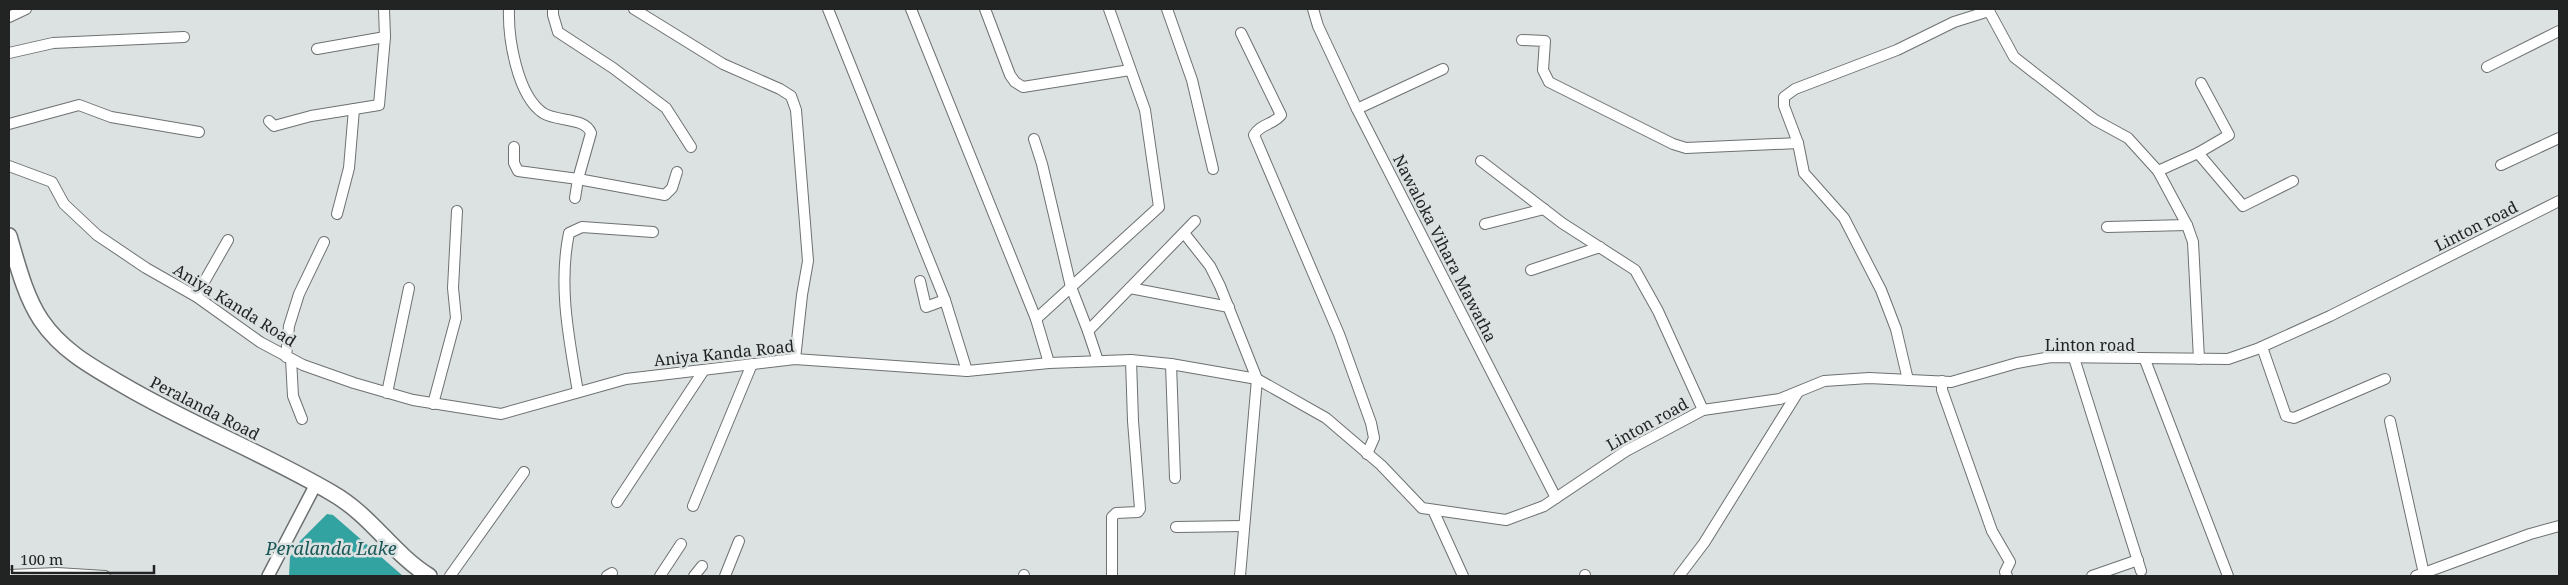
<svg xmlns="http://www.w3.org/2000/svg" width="2568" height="585" viewBox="0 0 2568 585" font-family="'Noto Serif',serif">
<rect width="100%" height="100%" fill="#dce1e1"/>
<!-- water -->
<path fill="#33a3a2" d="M327 514 333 515 403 576H289L290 557 300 541Z"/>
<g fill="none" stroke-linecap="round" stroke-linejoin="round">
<defs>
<g id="minor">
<path d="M509 9C508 38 517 95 543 113 557 122 585 117 591 133L578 179 575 198"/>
<path d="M553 9V15L558 32 613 68 666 108 691 147"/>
<path d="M634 9 723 64 780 89 791 96 796 110 808 261 802 295 795 359"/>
<path d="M828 9 945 300 967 371"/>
<path d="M911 9 1036 319 1049 363"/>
<path d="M985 9 1010 75 1015 82 1023 87 1130 70"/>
<path d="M1167 9 1192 80 1213 169"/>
<path d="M1313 9 1318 26 1357 109 1556 498"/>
<path d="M9 17 26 9"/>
<path d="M1241 33 1281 115C1273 125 1260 124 1254 135L1339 334 1371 423 1374 438 1367 454"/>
<path d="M1522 40 1545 41 1543 70 1549 82 1673 144 1686 148 1798 143"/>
<path d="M317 49 385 37"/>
<path d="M9 53 53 43 184 37"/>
<path d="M2487 67 2559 31"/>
<path d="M1357 109 1443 69"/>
<path d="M269 121 274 126 311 116 379 105 385 37 384 9"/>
<path d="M9 124 79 105 111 117 199 132"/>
<path d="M1034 139 1042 164 1071 287 1088 331"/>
<path d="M514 147V163L518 171 578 179 665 195 672 188 677 172"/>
<path d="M2198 153 2243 206 2293 181"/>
<path d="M1481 161 1562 223 1635 270 1658 311 1703 410"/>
<path d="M2501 165 2559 138"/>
<path d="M9 166 52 182 64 204 97 235 146 268 197 297 260 342 303 365 354 383 413 400 501 414 626 379 795 359 967 371 1049 363 1131 360 1171 364 1257 379 1326 418 1381 465 1422 508 1506 520 1544 506 1626 451 1703 410 1780 399 1824 381 1869 378 1951 382 2017 363 2051 357 2228 359 2257 349 2330 316 2559 201"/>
<path d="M2158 171 2198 153 2229 135 2201 83"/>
<path d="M337 214 349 168 354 109"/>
<path d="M1485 224 1544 209"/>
<path d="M2107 227 2187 225"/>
<path d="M1184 233 1210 266 1220 286 1257 379 1240 576"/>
<path d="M1531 270 1600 247"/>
<path d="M920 281 926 307 945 300"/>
<path d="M1130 288 1229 307"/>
<path d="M196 296 228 240"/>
<path d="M1036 319 1159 207 1145 110 1109 9"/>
<path d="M2262 347 2286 416 2294 418 2385 379"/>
<path d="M286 357 289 326 299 294 324 242"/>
<path d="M2074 358 2141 571"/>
<path d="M291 359 293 396 302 419"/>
<path d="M2145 360 2228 576"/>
<path d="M1098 361 1088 331 1195 221"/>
<path d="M1171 364 1175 478"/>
<path d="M1908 380 1896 329 1881 290 1844 218 1804 173 1798 143 1784 106V97L1795 89 1897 50 1954 22 1989 11 2014 57 2095 120 2128 138 2158 171 2187 225 2193 242 2199 359"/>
<path d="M1942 381V390L1992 531 2010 562 2005 572 2007 576"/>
<path d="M578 392C569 339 558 286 569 233L582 227 653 232"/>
<path d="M387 393 409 288"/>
<path d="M433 404 456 318 453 288 457 211"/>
<path d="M2390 421 2424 574"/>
<path d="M617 502 704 370"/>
<path d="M693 506 752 364"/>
<path d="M1433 510 1463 576"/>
<path d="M1176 527 1244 526"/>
<path d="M9 575 57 573 105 576"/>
<path d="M1024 575V576"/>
<path d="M1585 575V576"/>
<path d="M450 576 524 472"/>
<path d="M607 576 612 573"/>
<path d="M660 576 681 544"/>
<path d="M694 576 702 566"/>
<path d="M725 576 739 541"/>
<path d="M1112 576V517L1116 513 1138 512 1140 509 1133 421 1131 360"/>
<path d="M1679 576 1704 543 1798 392"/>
<path d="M2092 576 2138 560"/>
<path d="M2416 576 2530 534 2559 526"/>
</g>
<path id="tertiary" d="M268 576 316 484"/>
<path id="primary" d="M9 236C17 263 25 296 41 320 62 351 92 367 123 385 191 425 264 453 332 493 372 516 392 553 429 576"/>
</defs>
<!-- minor casing -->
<use href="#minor" stroke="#6d7171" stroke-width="12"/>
<!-- tertiary casing -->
<use href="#tertiary" stroke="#6d7171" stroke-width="14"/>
<!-- primary casing -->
<use href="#primary" stroke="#6d7171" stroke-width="18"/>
<!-- minor -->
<use href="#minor" stroke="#fff" stroke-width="10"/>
<!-- tertiary -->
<use href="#tertiary" stroke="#fff" stroke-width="11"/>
<!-- primary -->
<use href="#primary" stroke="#fff" stroke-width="15"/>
</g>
<g text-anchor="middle" stroke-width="5" stroke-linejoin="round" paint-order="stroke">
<!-- street labels -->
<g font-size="16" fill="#222424" stroke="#dce1e1">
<text transform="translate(2476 226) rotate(-27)" y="6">Linton road</text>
<text transform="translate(1445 248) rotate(63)" y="6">Nawaloka Vihara Mawatha</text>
<text transform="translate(235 305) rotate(32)" y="6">Aniya Kanda Road</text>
<text x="2090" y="351">Linton road</text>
<text transform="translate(724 353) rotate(-6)" y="6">Aniya Kanda Road</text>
<text transform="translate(205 408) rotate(27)" y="6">Peralanda Road</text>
<text transform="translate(1647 424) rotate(-29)" y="6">Linton road</text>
</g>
<!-- water labels -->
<g font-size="18" font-style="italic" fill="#1a5757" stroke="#dce1e1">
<text x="331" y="555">Peralanda Lake</text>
</g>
</g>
<!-- border -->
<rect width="2568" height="585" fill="none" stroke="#222424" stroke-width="20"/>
<!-- scale -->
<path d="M12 565v8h142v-8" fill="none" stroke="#222424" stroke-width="2.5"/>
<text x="20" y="565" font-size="15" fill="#222424" stroke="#dce1e1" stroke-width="4" paint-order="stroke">100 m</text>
</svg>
